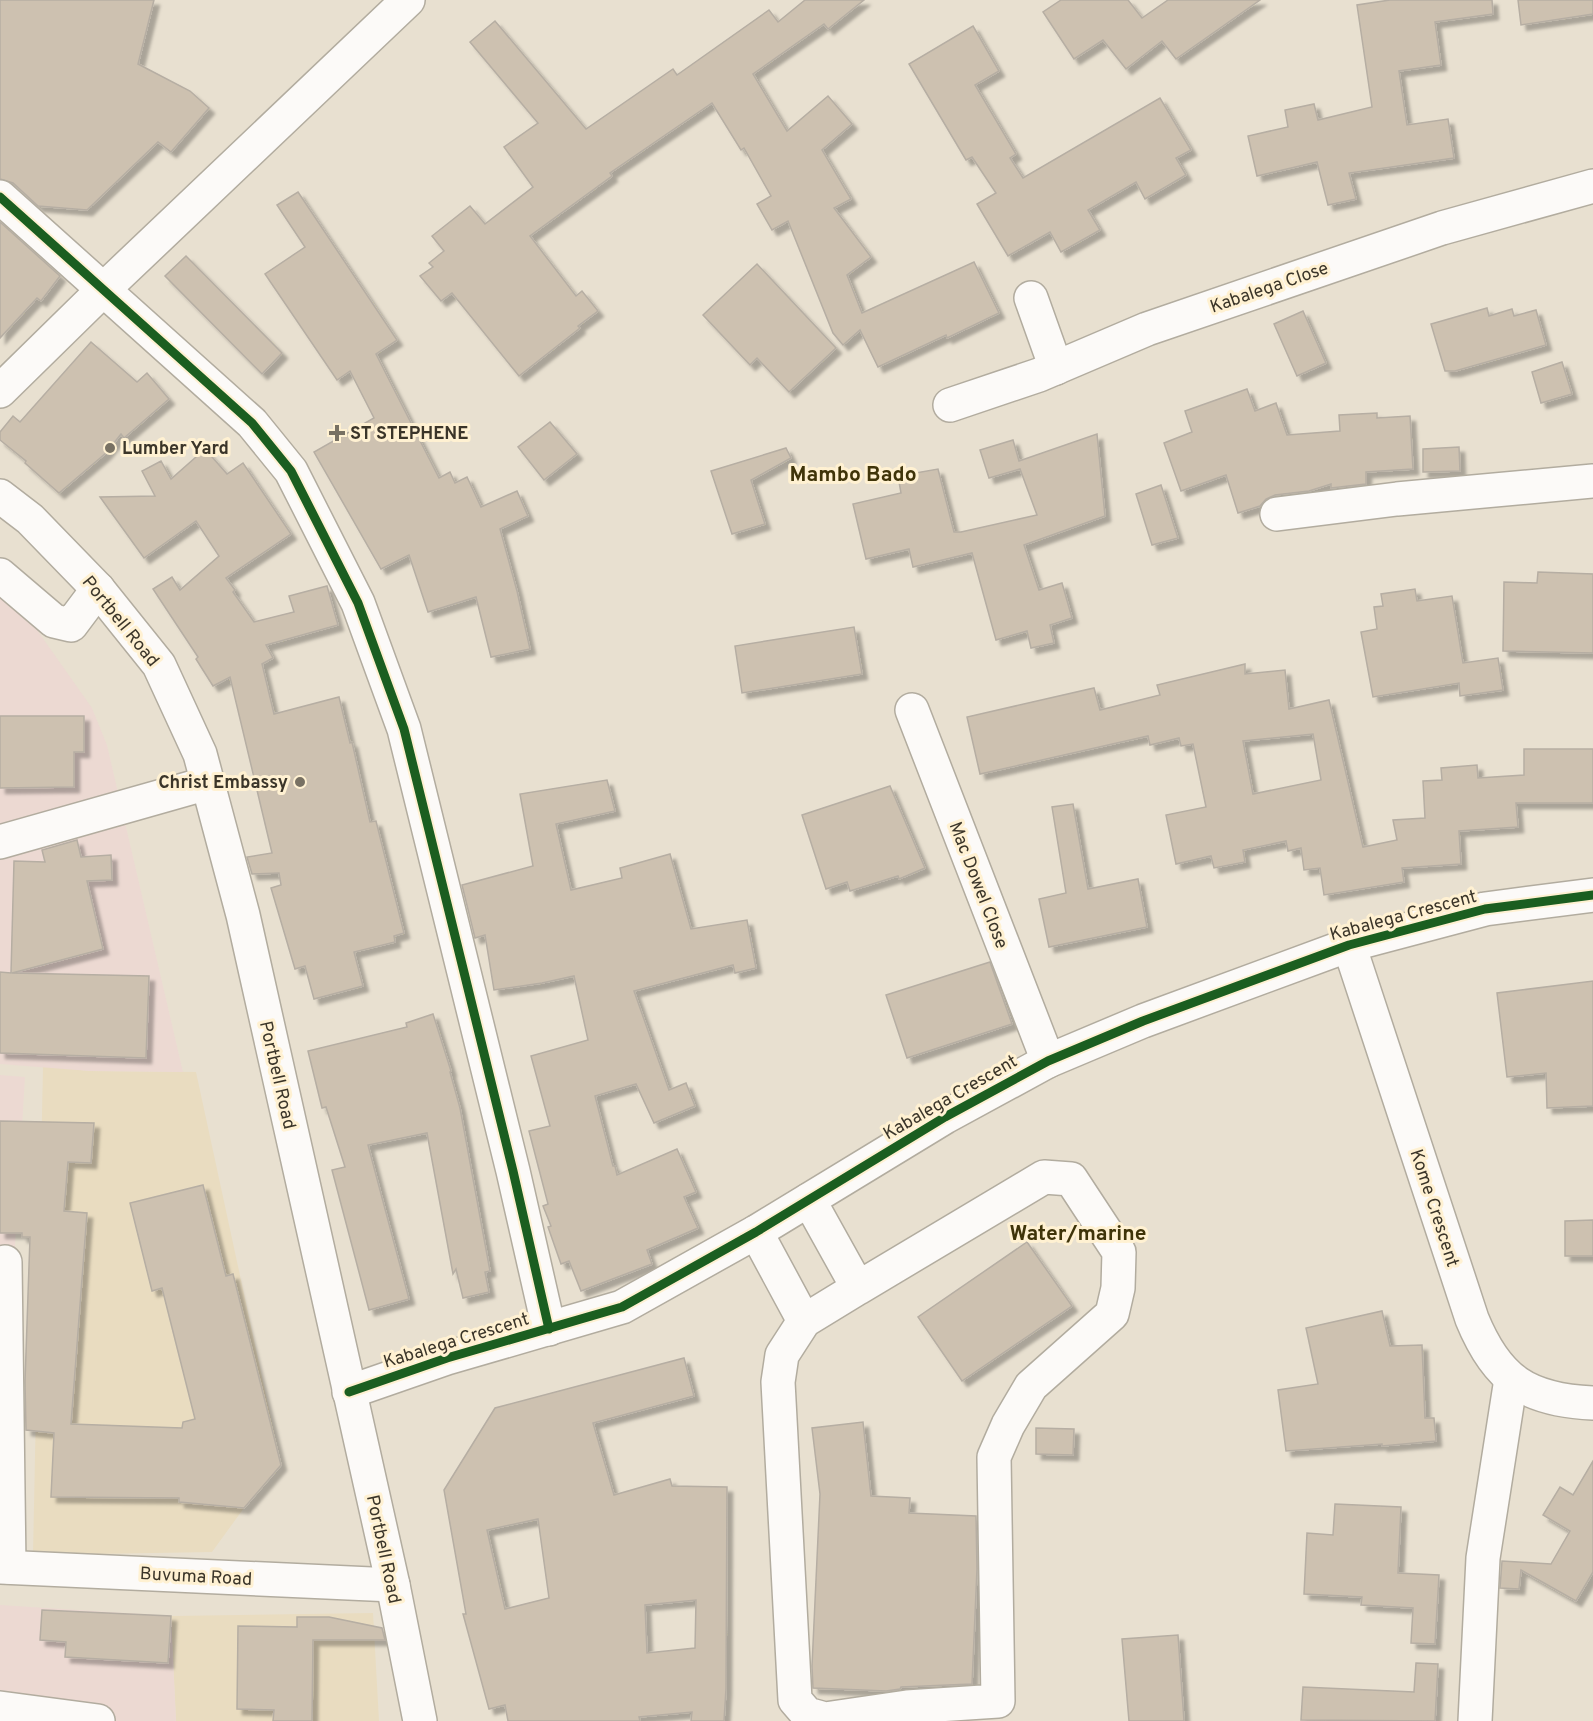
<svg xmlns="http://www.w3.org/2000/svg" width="1593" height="1721" viewBox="0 0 1593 1721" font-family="Overpass,sans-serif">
<defs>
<filter id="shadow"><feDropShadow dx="5.5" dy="5.5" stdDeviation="1.5" flood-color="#0004"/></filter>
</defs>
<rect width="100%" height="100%" fill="#e8e0d0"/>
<!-- built -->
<g fill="#e9dcc0">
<path d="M43 1066 90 1071 196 1072 281 1465 244 1508 212 1552 33 1555Z"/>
<path d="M373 1613 379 1721H176L171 1616Z"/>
</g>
<!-- industrial -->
<g fill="#ecd9d2">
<path d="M0 592 30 620 92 708 107 745 183 1072 90 1071 0 1064Z"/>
<path d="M0 1075 25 1077 0 1499Z"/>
<path d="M0 1605 171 1616 176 1721H0Z"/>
</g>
<!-- building -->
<g fill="#cdc1b0" stroke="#b6aea3" stroke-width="1.5" fill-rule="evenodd" filter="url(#shadow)">
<path d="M0 0H154L138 64 190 91 209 108 171 152 158 142 87 210 38 206 13 183 0 179Z"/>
<path d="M805 0H864L828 29 824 24 753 74 787 131 828 96 852 124 822 150 851 199 834 208 871 257 847 275 862 313 974 262 999 313 947 338 946 335 878 367 860 330 843 345 833 333 788 221 772 230 757 204 771 196 744 148 741 150 712 103 610 173 612 176 530 236 576 296 582 291 598 311 578 326 580 328 519 376 452 293 441 301 420 276 433 267 429 263 444 251 432 236 470 206 485 224 533 187 504 147 538 123 470 42 495 21 586 129 673 69 677 75 769 10 778 22Z"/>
<path d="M1061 0H1128L1142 18 1168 0H1260L1176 59 1162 41 1126 69 1103 40 1074 59 1043 12Z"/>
<path d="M1390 0H1492L1493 14 1435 22 1441 65 1399 71 1407 125 1448 119 1454 158 1349 173 1356 199 1328 205 1317 162 1257 176 1248 136 1288 127 1285 110 1314 104 1318 120 1372 107 1357 5Z"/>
<path d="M1518 0H1593V14L1521 25Z"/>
<path d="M973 26 999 71 975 85 1016 154 1010 158 1023 178 1160 98 1191 150 1176 158 1186 175 1145 199 1136 182 1088 210 1100 230 1061 252 1050 232 1008 256 977 204 996 193 972 157 966 160 909 64Z"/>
<path d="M298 192 397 340 376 354 439 478 450 472 455 483 467 477 481 507 517 491 528 516 500 529 517 591 530 649 491 657 476 597 428 612 409 555 381 569 314 452 374 418 350 371 337 380 265 274 305 247 277 205Z"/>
<path d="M0 222 60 276 41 301 37 298 0 338Z"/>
<path d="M186 256 282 353 262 374 165 276Z"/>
<path d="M757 264 836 348 789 392 757 358 750 365 703 315Z"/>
<path d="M1487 308 1489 316 1512 309 1514 316 1536 310 1546 345 1455 371H1445L1431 324Z"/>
<path d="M1303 311 1326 363 1297 376 1274 324Z"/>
<path d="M91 342 137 382 147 373 169 399 124 438 121 434 106 453 59 493 25 463 26 461 0 440V432L13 416 20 422Z"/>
<path d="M1562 362 1572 394 1541 403 1532 372Z"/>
<path d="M1247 389 1255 411 1276 403 1287 435 1340 431 1339 415 1377 413V418L1410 416 1413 469 1366 472V484L1331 488V484L1309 491 1275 495 1266 499 1260 506 1238 513 1226 475 1181 491 1164 443 1192 432 1185 411Z"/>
<path d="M550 422 577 454 544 480 518 447Z"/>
<path d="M1097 434 1105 516 1024 545 1039 590 1062 583 1072 618 1050 625 1054 643 1031 648 1027 631 996 640 972 553 913 567 909 549 866 559 853 504 901 493 898 476 938 469 954 532H961L1037 515 1020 469 989 478 980 450 1013 440 1019 461Z"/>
<path d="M1459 447 1460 471 1423 472V449Z"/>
<path d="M786 448 791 458 751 480 765 524 732 534 711 471Z"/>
<path d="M205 449 227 474 243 463 291 534 226 578 235 590 233 592 254 622 294 612 289 596 327 586 338 625 266 645 273 658 262 664 274 714 339 697 350 743 352 742 370 822 376 821 404 933 394 936 395 942 354 952 363 986 314 999 305 966 295 969 271 888 281 885 279 873 252 874 247 857 272 853 230 677 213 686 196 659 198 657 153 589 172 577 180 590 219 556 196 521 144 558 100 497 155 496 142 471 161 461 171 479Z"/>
<path d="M1161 485 1178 538 1152 545 1136 494Z"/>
<path d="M1538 572 1593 574V653L1503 651 1504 582 1537 583Z"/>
<path d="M1415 589 1417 601 1452 596 1463 663 1498 658 1503 690 1460 696 1459 683 1373 697 1361 632 1377 629 1374 607 1383 606 1381 594Z"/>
<path d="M854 627 862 674 742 693 735 646Z"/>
<path d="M1245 664V674L1285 670 1289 709 1329 700 1363 847 1397 840 1393 820 1425 818 1423 781 1442 780 1441 768 1477 765 1478 778 1524 775V749H1593V803H1516L1518 827 1459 831 1461 864 1402 868 1404 882 1324 895 1320 868 1304 870 1301 848 1288 851 1286 841 1243 850 1245 862 1214 868 1211 856 1176 864 1166 815 1206 807 1193 744 1181 746 1179 738 1150 745 1148 736 980 774 967 717 1094 688 1100 710 1160 695 1157 685ZM1313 734 1321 780 1253 794 1243 741Z"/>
<path d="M0 716H84V752H74V787L0 788Z"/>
<path d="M607 780 615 811 556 824 571 890 622 878 620 868 670 854 691 929 747 920 756 968 735 973 733 965 634 991 669 1090 686 1083 695 1106 654 1123 636 1084 595 1096 613 1166H615L617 1175 677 1149 696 1192 684 1197 698 1228 647 1250 652 1264 581 1291 569 1261 561 1264 548 1227 551 1226 543 1206 548 1204 529 1131 550 1126 531 1056 588 1040 574 976 542 983 494 990 485 935 475 938 462 885 533 866 520 794Z"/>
<path d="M890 786 925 868 899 879 898 876 850 891 847 882 826 889 802 815Z"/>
<path d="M1073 804 1088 889 1138 879 1147 927 1049 947 1039 899 1066 893 1052 807Z"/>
<path d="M77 840 81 857 111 855 112 880 87 881 103 949 12 973 149 976 146 1058 0 1053V972L11 973 14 861 45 862 42 850Z"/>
<path d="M990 962 1012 1024 907 1058 886 995Z"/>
<path d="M1593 981V1106L1547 1108 1546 1073 1507 1077 1497 993Z"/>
<path d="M433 1014 451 1071 450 1072 460 1108 490 1271 485 1272 489 1292 463 1298 456 1269 453 1274 427 1133 368 1145 409 1299 369 1310 332 1170 345 1167 326 1107 322 1108 308 1051 407 1027 406 1023Z"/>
<path d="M0 1121 94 1123 91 1163 68 1162 64 1211 87 1213 71 1424 182 1428 183 1422 195 1419 162 1288 152 1291 130 1203 203 1185 226 1276 233 1274 281 1465 244 1508 179 1502V1498L51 1497 54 1433 26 1430 25 1382 30 1237H22V1233H0Z"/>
<path d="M1593 1220V1256H1565V1221Z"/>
<path d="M1027 1242 1072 1306 962 1381 918 1317Z"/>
<path d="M1382 1311 1390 1346 1422 1345 1425 1418H1434L1436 1441 1382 1446V1444L1286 1451 1278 1390 1318 1384 1306 1328Z"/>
<path d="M684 1358 694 1396 593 1423 614 1495 670 1479 672 1486 727 1487 726 1689 724 1721H691L692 1712 639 1717 640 1721H508L505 1705 489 1709 463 1614H466L444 1490 495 1408ZM538 1519 549 1598 505 1609 487 1530ZM696 1600 695 1648 647 1653 645 1605Z"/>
<path d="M863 1422 871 1496 910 1498 909 1513 976 1516 977 1569 972 1684 901 1687 900 1689 886 1691 813 1688 812 1666 820 1494 812 1428Z"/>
<path d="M1036 1428 1074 1429 1073 1455 1036 1454Z"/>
<path d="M1593 1461V1572L1576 1601 1521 1570 1519 1589 1500 1588 1502 1561 1551 1564 1570 1531 1543 1515 1560 1487 1573 1495Z"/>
<path d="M1335 1504 1401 1507 1398 1573 1439 1575 1435 1644 1411 1643 1413 1608 1361 1605 1362 1597 1304 1594 1307 1533 1333 1535Z"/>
<path d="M42 1610 171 1616 168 1663 65 1657 66 1642 40 1640Z"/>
<path d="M297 1617H329L382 1628 385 1640H313L312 1721H273L274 1710 237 1709 238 1626 297 1627Z"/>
<path d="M1178 1635 1184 1721H1129L1122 1639Z"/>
<path d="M1416 1663 1438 1664 1435 1721 1301 1720 1303 1687 1414 1692Z"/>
</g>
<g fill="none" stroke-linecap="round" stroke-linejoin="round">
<defs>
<g id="minor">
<path d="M0 197 252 423 291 471 358 603 404 729 513 1171 549 1329"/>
<path d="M1031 298 1056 368"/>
<path d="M950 405 1039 375 1147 329 1442 228 1593 186"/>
<path d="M1277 514 1397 499 1593 481"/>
<path d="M0 575 54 621 71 625 98 589"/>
<path d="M912 710 1048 1061"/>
<path d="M0 842 208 783"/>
<path d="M1349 945 1472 1319C1497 1380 1527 1400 1593 1403"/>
<path d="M809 1200 858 1288 1044 1177 1071 1179 1119 1252 1118 1288 1112 1314 1031 1386 1008 1425 994 1457 998 1701 907 1707 825 1719 807 1714 795 1700 778 1382 782 1355 804 1321 858 1288"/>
<path d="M756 1232 804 1321"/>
<path d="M5 1262 9 1567"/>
<path d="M349 1392 447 1358 622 1307 756 1232 945 1117 1048 1061 1143 1021 1349 945 1485 909 1593 895"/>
<path d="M0 1567 393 1585"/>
<path d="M0 1708 98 1721"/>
<path d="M1475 1721 1483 1558 1511 1379"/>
</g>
<g id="major">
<path d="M0 391 104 289 408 0"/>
<path d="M0 496 30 519 98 589 159 665 200 754 243 915 393 1585 420 1721"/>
</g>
</defs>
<!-- minor casing -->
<use href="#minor" stroke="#b2ac9f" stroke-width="36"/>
<!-- major casing -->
<use href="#major" stroke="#b2ac9f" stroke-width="36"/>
<!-- minor -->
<use href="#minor" stroke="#fcfaf8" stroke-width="33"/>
<!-- major -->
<use href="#major" stroke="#fcfaf8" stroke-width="33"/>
<defs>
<g id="cycleway">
<path d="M0 197 252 423 291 471 358 603 404 729 513 1171 549 1329"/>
<path d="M349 1392 447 1358 622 1307 756 1232 945 1117 1048 1061 1143 1021 1349 945 1485 909 1593 895"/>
</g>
</defs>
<!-- cycleway casing -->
<use href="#cycleway" stroke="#fff1d2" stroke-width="13"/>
<!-- cycleway -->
<use href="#cycleway" stroke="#1b5e20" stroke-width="9"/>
</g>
<!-- markers -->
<g fill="#787163" stroke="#fff1d2" stroke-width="2">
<path d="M334 424h6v6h6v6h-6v6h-6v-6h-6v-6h6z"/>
<circle cx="110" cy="448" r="6"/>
<circle cx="300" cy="782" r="6"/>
</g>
<g text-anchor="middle" stroke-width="6" stroke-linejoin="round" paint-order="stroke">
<!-- street labels -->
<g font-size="18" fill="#3b3529" stroke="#fff1d2">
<text transform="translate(1269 287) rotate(-19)" y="6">Kabalega Close</text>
<text transform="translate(121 621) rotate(51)" y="6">Portbell Road</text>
<text transform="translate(979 885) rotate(69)" y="6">Mac Dowel Close</text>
<text transform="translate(1403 915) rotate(-15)" y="6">Kabalega Crescent</text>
<text transform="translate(278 1075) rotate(77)" y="6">Portbell Road</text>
<text transform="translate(950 1097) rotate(-30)" y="6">Kabalega Crescent</text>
<text transform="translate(1435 1208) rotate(72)" y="6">Kome Crescent</text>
<text transform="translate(456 1340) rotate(-17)" y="6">Kabalega Crescent</text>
<text transform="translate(384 1549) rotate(78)" y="6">Portbell Road</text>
<text transform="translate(196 1576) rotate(3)" y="6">Buvuma Road</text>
</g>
<!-- poi labels -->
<g font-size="18" font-weight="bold" fill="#3b3529" stroke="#fff1d2" text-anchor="start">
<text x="350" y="439">ST STEPHENE</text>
<text x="122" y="454">Lumber Yard</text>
<text x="288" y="788" text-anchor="end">Christ Embassy</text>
</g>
<!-- quarter labels -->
<g font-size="21" font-weight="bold" fill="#3f3409" stroke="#fff1d2">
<text x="853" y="481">Mambo Bado</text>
<text x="1078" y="1240">Water/marine</text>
</g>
</g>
</svg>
